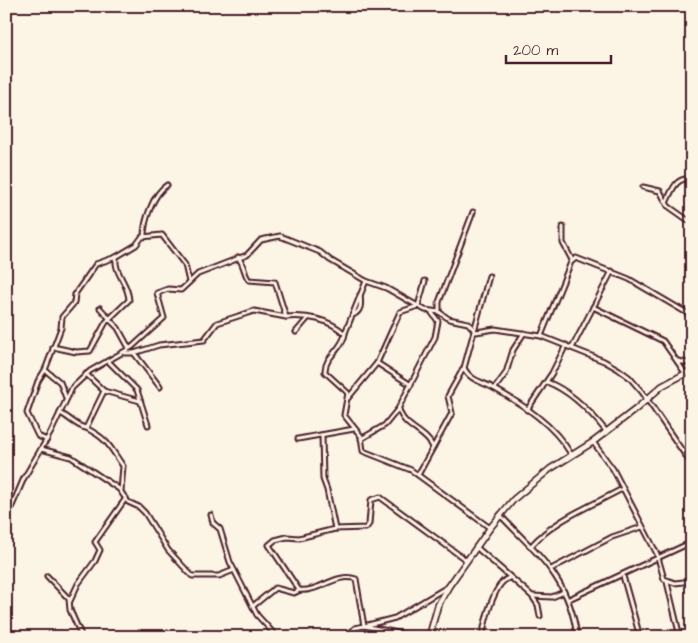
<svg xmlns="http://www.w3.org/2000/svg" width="698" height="643" viewBox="0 0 698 643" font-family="'Architects Daughter',sans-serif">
<rect width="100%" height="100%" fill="#fcf5e5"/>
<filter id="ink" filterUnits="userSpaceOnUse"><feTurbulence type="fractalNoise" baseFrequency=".02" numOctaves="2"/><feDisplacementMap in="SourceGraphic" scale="10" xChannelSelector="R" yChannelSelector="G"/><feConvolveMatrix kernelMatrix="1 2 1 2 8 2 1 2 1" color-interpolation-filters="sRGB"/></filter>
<g filter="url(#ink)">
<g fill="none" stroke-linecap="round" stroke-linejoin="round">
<defs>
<g id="minor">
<path d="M643 187 660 191 668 206 692 223"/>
<path d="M667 201C673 188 676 177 692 179"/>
<path d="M563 227V243L572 260"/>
<path d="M144 236C144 221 153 194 167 185"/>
<path d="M238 257C245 266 244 275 249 280L275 282 286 317C306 315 330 319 345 334 343 349 324 357 325 372L348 393 344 415 361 436 363 451 411 470 490 528"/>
<path d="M489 276 464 368C470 381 484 382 495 389 525 406 553 424 571 454"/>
<path d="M593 307 663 341 685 373"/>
<path d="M100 308 109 318"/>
<path d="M439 312V302L473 212"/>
<path d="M353 315C362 311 361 303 360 295"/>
<path d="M109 319 118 328 129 348"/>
<path d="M296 332 308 318"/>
<path d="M345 333 366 281"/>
<path d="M541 336 571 262 576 258 629 279 692 316"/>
<path d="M53 347 76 352 90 351 106 322 129 300C128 282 114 274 116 257L136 245 142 237 162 235 185 265 189 282"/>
<path d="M572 348 612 271"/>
<path d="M125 353H134L159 345 204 340 217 323 254 311 286 317"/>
<path d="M134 353 160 387"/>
<path d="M108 361 137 390 148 425"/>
<path d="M678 361 692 364"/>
<path d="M377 363 411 385"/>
<path d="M45 370 38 381 27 413 38 436 47 440"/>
<path d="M86 374 104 391 140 401"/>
<path d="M547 382C571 391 590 411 606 431"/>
<path d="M495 388 506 373 513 350 524 333"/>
<path d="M66 398 60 382 45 370 61 328 62 317 74 303 75 294 96 264 116 257"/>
<path d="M348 398 377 363 400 312 418 306 425 281"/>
<path d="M399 409C403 428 425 430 433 447"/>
<path d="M527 410 552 373 566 345"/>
<path d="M60 413C69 417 77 427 86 428L104 391"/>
<path d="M86 428C109 440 109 446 123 466L121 491"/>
<path d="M322 435 323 479 327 490 335 529"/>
<path d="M298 439 354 429"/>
<path d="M361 439 385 425 398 409 435 337 438 321 432 313"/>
<path d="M593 442 613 469 657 554 664 579 675 583 692 581"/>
<path d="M41 449 71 457 119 489 128 502 139 507 145 513 168 550 192 576H219L234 570"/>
<path d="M418 475 452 413 448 396 463 369"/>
<path d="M211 515 213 523 220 529 230 562 257 615 277 637"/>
<path d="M500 515C538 555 570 579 577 637"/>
<path d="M6 520 24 478 51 432 72 388 90 371 132 347 164 318 157 293 168 289 181 290 198 274 247 255 261 240 280 236 320 252 330 260 366 281 386 288 425 310 439 312 449 319 468 323 476 332 495 329 541 336 604 361 618 369 629 377 642 392 692 465"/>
<path d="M531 546C555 519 591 506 622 489"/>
<path d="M476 547 532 596 538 605 540 616"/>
<path d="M551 569 612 537 642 527"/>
<path d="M47 576 69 599 70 610 82 637"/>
<path d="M623 576 640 637"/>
<path d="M667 582 680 637"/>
<path d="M449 586 395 618 364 626 356 579C336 572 318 593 299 590L269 545 275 540 287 537 299 538 335 529 366 528 369 524 371 500 380 497 466 560"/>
<path d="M532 596 552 597 564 592"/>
<path d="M569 599 692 542"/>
<path d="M70 601 78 584 95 561 100 550 95 542 126 498"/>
<path d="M253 606 275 588 294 593 300 590"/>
<path d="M346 637 355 628 364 626 417 637"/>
<path d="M482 637C485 622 494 582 509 578"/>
</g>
<path id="secondary" d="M429 637 438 605 449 586 490 528 514 499 550 469 593 442 636 409 662 386 692 370"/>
</defs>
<!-- minor casing -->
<use href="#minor" stroke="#4a1f2b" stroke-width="7"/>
<!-- secondary casing -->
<use href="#secondary" stroke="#4a1f2b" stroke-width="8"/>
<!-- minor -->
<use href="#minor" stroke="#fcf5e5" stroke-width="3"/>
<!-- secondary -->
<use href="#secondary" stroke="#fcf5e5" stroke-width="4.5"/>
</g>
</g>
<!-- margin -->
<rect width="698" height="643" fill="none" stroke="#fcf5e5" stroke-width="25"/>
<rect x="12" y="12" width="673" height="618" fill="none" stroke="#4a1f2b" stroke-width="2" filter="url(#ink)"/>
<!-- scale -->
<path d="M506 55v8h105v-8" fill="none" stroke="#4a1f2b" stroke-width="2.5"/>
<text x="513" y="55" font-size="15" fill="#4a1f2b" stroke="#fcf5e5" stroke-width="4" paint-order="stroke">200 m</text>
</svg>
